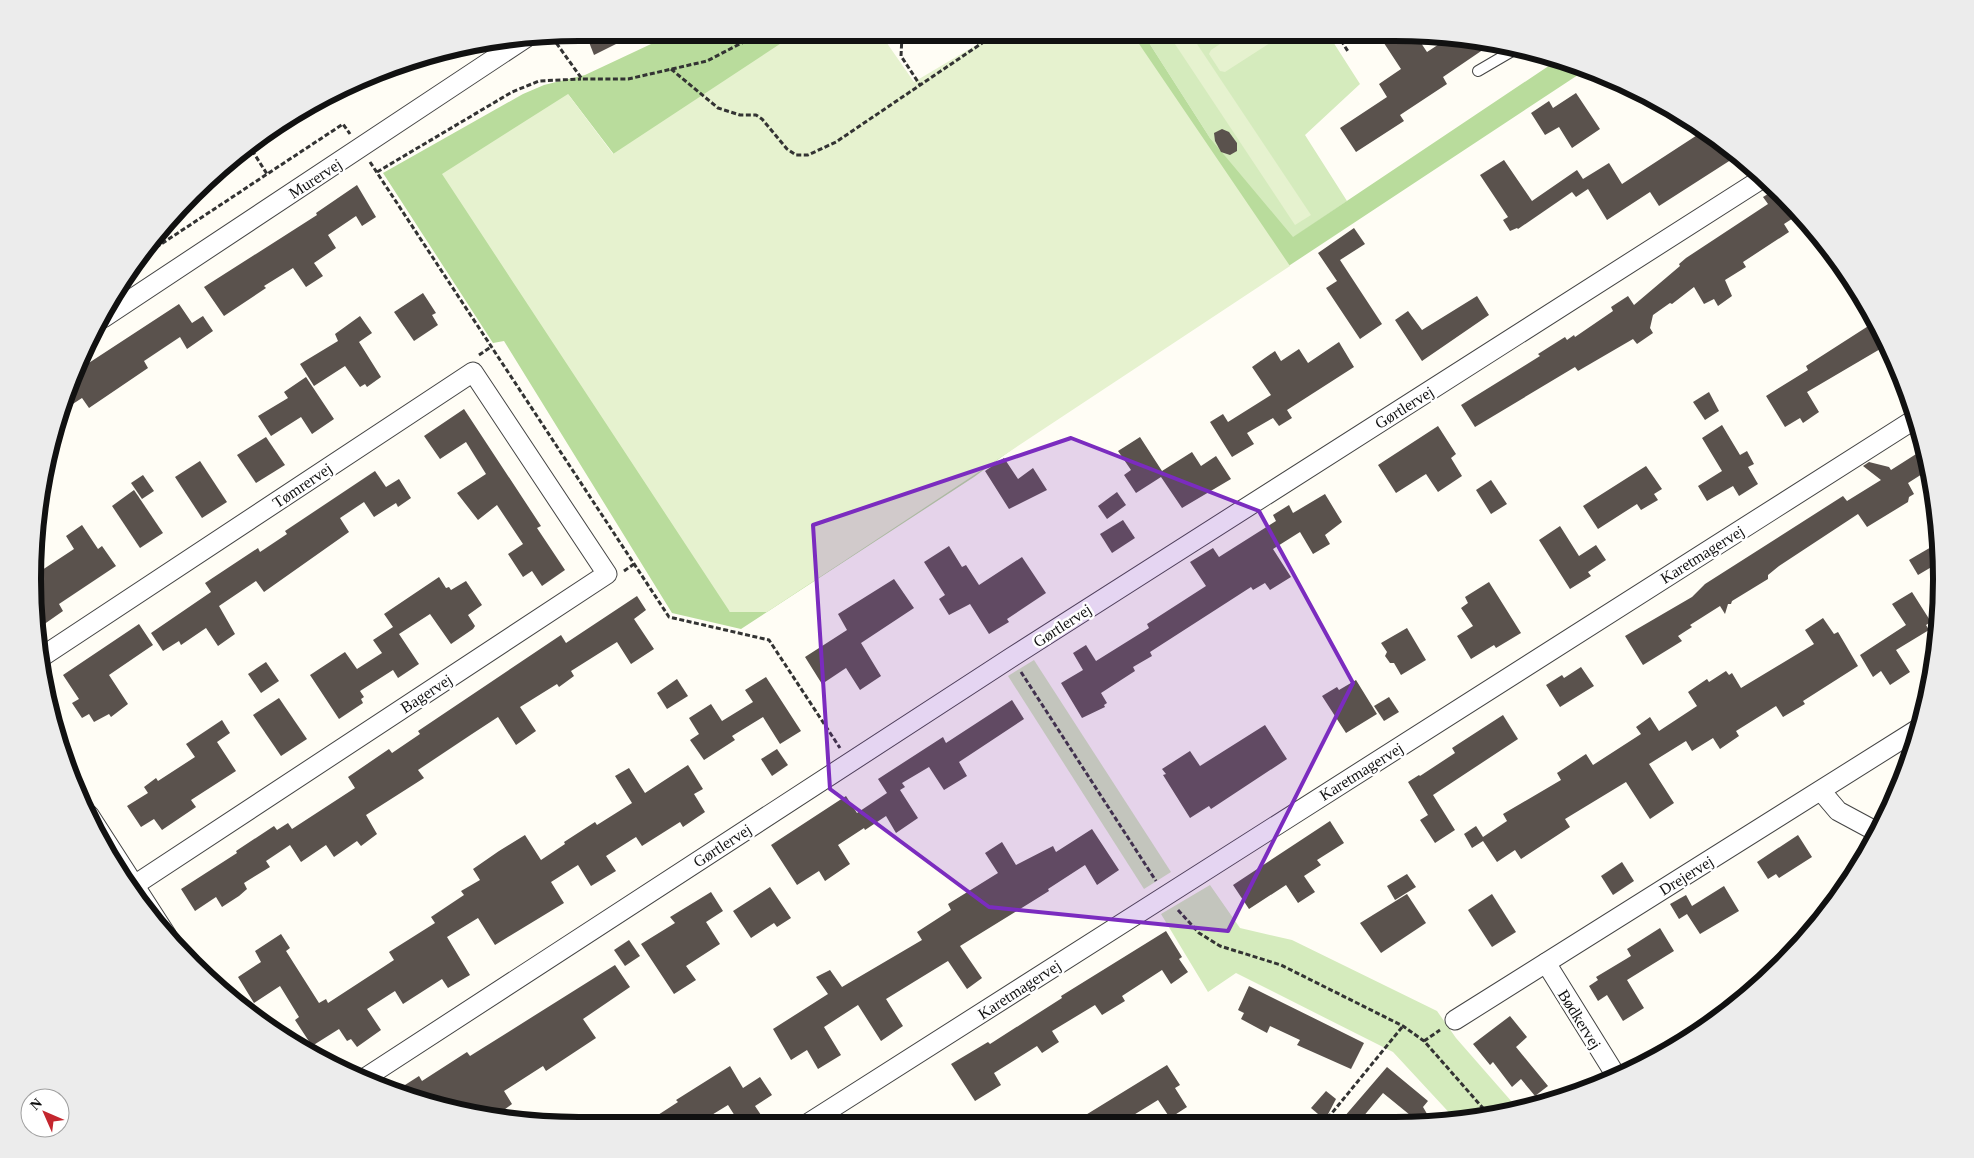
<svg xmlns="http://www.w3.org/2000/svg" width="1974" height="1158" viewBox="0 0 1974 1158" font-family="'Times New Roman',serif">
<rect width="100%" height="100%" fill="#fffdf5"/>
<!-- green -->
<g fill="#d5ebbd">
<path d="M1328 34 1360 84 1305 135 1347 201 1291 239 1210 138 1144 35Z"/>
<path d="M1034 660 1171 872 1144 889 1008 676Z"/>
<path d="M1210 885 1240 928 1292 940 1437 1011 1456 1038 1519 1110 1456 1120 1393 1052 1236 973 1208 992 1161 914Z"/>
</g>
<!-- forest -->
<path fill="#b9dc9c" d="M1120 35H1144L1210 138 1293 237 1559 59 1571 62 1587 69 1022 442 974 477 741 629 672 613 504 341 493 343 383 173 523 94 544 85 585 75 666 37 802 36 616 157 568 94 730 612Z"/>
<!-- pitch -->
<g fill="#e6f2cf">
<path d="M1235 34H1268L1270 43 1225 72 1220 71 1209 54 1211 50Z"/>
<path d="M993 35H1133L1290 266 767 612H730L442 174 568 94 613 154 792 36H882L914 82Z"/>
<path d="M1169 35H1191L1311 215 1295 225Z"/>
</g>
<!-- building -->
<g fill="#5a524d">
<path d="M1378 34H1415L1427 52 1450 37 1490 45 1443 77 1447 84 1400 115 1404 121 1356 152 1340 128 1387 97 1379 84 1401 69Z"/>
<path d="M587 37H630L594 55Z"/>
<path d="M1576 93 1600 129 1572 148 1559 127 1545 135 1531 113 1549 101 1553 108Z"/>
<path d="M1222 129 1229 132 1237 143V151L1230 155 1221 152 1215 141 1214 133Z"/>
<path d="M1705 130 1737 156 1659 206 1650 192 1607 220 1588 189 1576 197 1572 192 1518 229 1517 228 1510 231 1503 220 1508 217 1480 175 1504 160 1532 201 1577 170 1583 179 1609 163 1622 184Z"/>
<path d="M357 185 376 217 362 226 356 216 328 235 336 248 314 263 323 276 306 287 293 268 264 286 266 288 224 316 204 287 317 215 316 213Z"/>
<path d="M1776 189 1798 215 1784 224 1789 232 1743 262 1746 267 1725 280 1732 296 1718 306 1714 299 1704 304 1694 287 1672 304 1670 303 1653 315 1650 328 1653 333 1637 344 1633 339 1578 371 1575 367 1475 427 1461 405 1540 356 1538 354 1565 337 1567 340 1574 335 1575 337 1613 311 1611 307 1628 296 1634 305 1680 266 1679 264 1686 258 1768 204 1763 197Z"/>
<path d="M1354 228 1365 244 1340 260 1382 324 1360 339 1326 288 1337 281 1318 253Z"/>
<path d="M423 293 436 313 432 315 438 325 414 341 394 312Z"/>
<path d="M1477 296 1489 315 1422 361 1395 320 1408 311 1422 330Z"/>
<path d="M179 304 192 323 203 316 213 331 187 349 180 337 144 361 148 368 89 408 82 398 59 413 61 404 78 370Z"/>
<path d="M360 316 372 333 359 342 381 377 367 387 365 384 360 387 345 366 314 386 300 364 338 341 335 334Z"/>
<path d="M1873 323 1887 345 1807 392 1819 412 1803 423 1800 418 1785 427 1766 396 1808 370 1806 366Z"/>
<path d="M1339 342 1354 367 1287 410 1292 418 1279 426 1273 418 1247 433 1254 444 1232 457 1210 422 1223 414 1228 422 1271 395 1252 367 1275 351 1281 361 1299 349 1308 363Z"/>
<path d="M306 377 334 419 312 434 301 417 271 436 258 416 288 398 284 392Z"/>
<path d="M1709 392 1719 411 1705 420 1693 402Z"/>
<path d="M464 409 541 526 537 528 565 570 542 586 532 571 523 577 508 554 523 544 497 505 478 520 457 493 486 474 466 442 440 459 424 436Z"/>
<path d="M1722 425 1740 455 1747 451 1754 464 1748 467 1758 484 1739 496 1733 486 1707 501 1698 486 1722 471 1702 438Z"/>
<path d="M1438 426 1456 454 1451 458 1462 476 1438 492 1426 474 1396 493 1378 465Z"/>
<path d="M266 437 285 465 256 483 237 455Z"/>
<path d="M1140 437 1162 471 1192 452 1201 466 1216 456 1231 479 1182 508 1161 477 1136 493 1124 475 1131 470 1118 451Z"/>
<path d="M1924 449 1930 469 1908 483 1914 494 1909 497 1908 502 1867 527 1858 514 1779 566 1768 575V579L1732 601 1731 604H1728L1725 614 1720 606 1690 625 1692 627 1678 636 1682 641 1643 665 1625 636 1692 597 1705 584 1843 496 1847 501 1881 480 1863 466 1869 462 1889 467 1891 470Z"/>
<path d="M1004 458 1018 479 1033 468 1047 490 1009 509 985 471Z"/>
<path d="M200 461 227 502 202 518 175 477Z"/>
<path d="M1646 466 1662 489 1654 494 1658 500 1641 510 1637 504 1598 529 1583 506Z"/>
<path d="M375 471 386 487 399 479 411 498 398 507 396 503 374 517 364 502 340 518 349 532 264 592 256 581 219 606 235 634 218 646 206 628 181 645 179 641 163 651 151 633 211 592 205 583 258 548 260 552 287 534 285 531Z"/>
<path d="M143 475 154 491 142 499 131 483Z"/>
<path d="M1491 480 1507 504 1491 514 1476 490Z"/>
<path d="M134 490 163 533 140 548 112 506Z"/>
<path d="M1117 492 1126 505 1107 519 1098 506Z"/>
<path d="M1325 494 1342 522 1325 535 1330 544 1313 554 1300 532 1273 549 1291 577 1270 590 1265 583 1253 590 1251 587 1150 652 1152 656 1133 667 1135 671 1101 693 1107 703 1104 705 1105 707 1082 718 1061 683 1083 670 1073 653 1086 645 1096 661 1149 628 1147 624 1206 586 1190 562 1213 548 1219 557 1276 521 1273 515 1289 505 1293 513Z"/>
<path d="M1123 520 1135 538 1112 553 1100 534Z"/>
<path d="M82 525 98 549 102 546 116 566 59 604 63 611 43 625 36 614 33 576 74 549 66 536Z"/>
<path d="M1560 526 1579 556 1596 545 1606 560 1588 572 1591 576 1570 589 1539 540Z"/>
<path d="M1938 543 1940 562 1918 575 1909 560Z"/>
<path d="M949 546 962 567 966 565 979 585 1022 557 1046 593 1007 619 1009 622 989 634 970 604 949 615 939 599 945 595 924 562Z"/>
<path d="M439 577 446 588 449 587 451 590 466 581 482 605 468 615 475 626 473 629 451 644 430 614 399 634 419 664 398 678 393 670 360 691 364 697 361 699 363 703 339 719 310 675 345 652 357 669 382 653 373 640 393 627 384 614Z"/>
<path d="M894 579 914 608 861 643 881 676 860 690 846 668 822 684 805 657 847 630 838 614Z"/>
<path d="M1489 582 1521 633 1496 648 1494 645 1471 659 1457 636 1473 626 1461 608 1468 603 1465 597Z"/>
<path d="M1912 592 1931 622 1926 625 1929 630 1896 650 1910 672 1890 685 1881 671 1873 677 1860 655 1906 625 1892 604Z"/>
<path d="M637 596 646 610 634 619 654 649 631 664 617 642 571 671 574 676 559 687 557 684 520 707 536 731 516 745 498 717 472 734 418 770 424 778 366 815 377 834 361 846 357 841 334 857 326 845 301 862 290 845 266 861 270 867 244 883 247 889 239 896 222 907 216 897 195 911 181 889 237 853 236 851 274 826 277 830 288 823 292 829 355 788 348 777 389 749 392 753 420 734 418 731 561 635 566 643Z"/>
<path d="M1823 618 1834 634 1838 632 1858 666 1803 701 1805 704 1783 717 1776 706 1736 731 1739 736 1720 749 1713 738 1692 751 1686 741 1649 764 1674 803 1650 819 1626 782 1565 819 1570 827 1521 859 1515 850 1497 862 1483 841 1472 848 1464 834 1476 826 1483 837 1507 821 1503 814 1561 780 1557 773 1586 754 1593 765 1641 734 1636 727 1650 717 1659 731 1697 706 1688 692 1707 679 1709 682 1726 671 1729 675 1732 673 1741 688 1814 644 1805 630Z"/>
<path d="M139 624 153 645 109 675 128 704 111 717 109 714 94 722 89 714 82 718 72 703 79 699 63 675Z"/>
<path d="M1407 628 1426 660 1401 675 1394 663H1390L1385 656 1387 652 1381 643Z"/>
<path d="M266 662 279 681 261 693 248 674Z"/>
<path d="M1581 667 1594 686 1560 707 1546 685 1562 675 1564 678Z"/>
<path d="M766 677 801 731 780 744 763 717 732 736 735 740 704 760 690 740 699 734 689 718 711 704 722 721 753 702 745 690Z"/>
<path d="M677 679 688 696 667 709 657 693Z"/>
<path d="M1356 680 1377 714 1346 733 1322 696 1337 687 1339 690Z"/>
<path d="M1389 697 1399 712 1384 721 1374 706Z"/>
<path d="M279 698 307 739 281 756 253 715Z"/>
<path d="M1012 700 1024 719 959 762 967 776 944 790 929 767 902 783 905 787 900 790 918 818 896 833 886 816 865 830 864 828 838 845 850 864 825 881 819 871 797 885 771 845 846 796 857 813 887 793 878 779 943 737 946 743Z"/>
<path d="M1503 715 1518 739 1433 795 1455 830 1435 843 1420 820 1428 815 1408 782 1419 775 1420 776 1455 753 1452 748Z"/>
<path d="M222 720 230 733 217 742 236 771 191 800 196 807 162 830 154 819 141 827 127 806 148 793 144 787 156 778 158 781 195 757 186 744Z"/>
<path d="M1265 725 1287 759 1211 809 1209 806 1190 818 1163 775 1166 774 1162 769 1190 751 1200 766Z"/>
<path d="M777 749 788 765 772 776 761 759Z"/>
<path d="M688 765 703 789 694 794 705 812 683 827 680 822 642 846 636 837 606 856 616 871 591 886 578 865 551 882 564 903 495 945 478 918 447 937 470 975 448 988 442 979 403 1004 395 991 367 1009 381 1030 357 1047 351 1039 347 1041 339 1029 312 1046 295 1020 299 1017 280 986 254 1003 238 977 261 962 255 951 281 934 290 948 286 951 319 1003 326 999 328 1003 394 960 389 952 435 923 431 917 464 895 461 891 480 880 473 869 499 851 525 835 541 860 565 844 564 842 595 822 597 825 632 803 615 776 629 768 645 793Z"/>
<path d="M1330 821 1344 843 1317 860 1321 865 1304 876 1315 892 1298 903 1286 885 1249 909 1233 885Z"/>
<path d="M1092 829 1119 870 1097 885 1085 865 1048 889 1049 891 960 946 982 978 967 989 948 961 886 999 903 1026 881 1041 858 1005 824 1027 841 1055 818 1069 807 1050 791 1060 773 1029 828 994 816 977 830 970 842 987 922 940 917 932 951 910 948 904 998 873 985 853 1002 842 1016 865 1053 846 1056 852Z"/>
<path d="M1798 835 1812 857 1779 878 1776 874 1768 879 1757 862Z"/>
<path d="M1622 862 1634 881 1613 895 1601 876Z"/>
<path d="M1407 874 1416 887 1395 900 1387 886Z"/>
<path d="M1724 886 1739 911 1700 934 1687 914 1679 919 1670 904 1686 895 1692 906Z"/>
<path d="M770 887 791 918 777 927 774 923 751 938 733 911Z"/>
<path d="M711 892 723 911 706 922 720 944 686 966 696 980 674 994 641 944 675 923 670 917Z"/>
<path d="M1407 894 1426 923 1381 953 1360 923Z"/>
<path d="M1492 894 1516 932 1492 947 1468 910Z"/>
<path d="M1660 928 1674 951 1627 980 1644 1008 1623 1021 1607 995 1598 1001 1589 986 1598 980 1596 977 1631 956 1627 949Z"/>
<path d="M1166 931 1182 957 1179 959 1188 972 1171 984 1162 970 1122 996 1125 1001 1102 1015 1095 1005 1052 1031 1059 1042 1042 1053 1037 1046 994 1073 1001 1085 975 1101 951 1064 988 1042 990 1044 1062 998 1061 996Z"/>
<path d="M629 940 640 956 625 966 614 950Z"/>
<path d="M615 965 630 987 583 1019 596 1038 546 1071 543 1066 504 1091 512 1104 497 1115 403 1096 394 1092 419 1076 422 1081 467 1052 470 1056Z"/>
<path d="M1249 986 1364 1043 1351 1069 1297 1045 1300 1040 1270 1026 1267 1033 1241 1019 1244 1013 1238 1010Z"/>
<path d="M1510 1016 1527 1037 1516 1047 1548 1086 1535 1096 1521 1079 1512 1087 1493 1062 1490 1065 1473 1044Z"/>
<path d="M1167 1065 1180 1085 1175 1088 1187 1107 1170 1118 1158 1100 1119 1124H1071Z"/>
<path d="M730 1066 743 1088 760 1077 772 1095 755 1106 763 1118 753 1124H740L728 1105 697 1124H644L678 1102 676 1100Z"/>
<path d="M1387 1067 1428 1101 1423 1107 1433 1124H1421L1383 1093 1357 1124H1338Z"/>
<path d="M1326 1091 1336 1099 1325 1120 1311 1108Z"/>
</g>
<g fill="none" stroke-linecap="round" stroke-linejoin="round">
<defs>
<path id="service" d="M1478 71 1514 50"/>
<g id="minor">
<path d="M103 318 527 37"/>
<path d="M40 658 473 372 607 574 130 888"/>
<path d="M1821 791 1838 811 1877 832"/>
<path d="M89 815 167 936"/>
<path d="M1546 963 1615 1074"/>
<path d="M1455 1020 1918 729"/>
<path d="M365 1078 1012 657 1763 178"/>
<path d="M807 1124 1915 419"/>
</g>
</defs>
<!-- service casing -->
<use href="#service" stroke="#444" stroke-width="12"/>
<!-- minor casing -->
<use href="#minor" stroke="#444" stroke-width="21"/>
<!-- path -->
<g stroke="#333" stroke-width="3" stroke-dasharray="5 2.5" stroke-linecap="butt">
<path d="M1337 34 1349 53"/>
<path d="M902 36 901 56 920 85"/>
<path d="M552 37 582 79H628L707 61 755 36"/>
<path d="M671 69 718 108 740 115H756L762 119 787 149 796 155H808L836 142 994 35"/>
<path d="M248 144 267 174"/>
<path d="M370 162 669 617 769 640 840 748"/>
<path d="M377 172 512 92 539 81 581 79"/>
<path d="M137 260 343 124 350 134"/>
<path d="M479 355 491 347"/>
<path d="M624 571 634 564"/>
<path d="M1021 672 1156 881"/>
<path d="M1178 910 1199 933 1220 946 1281 965 1403 1026 1424 1041 1489 1115"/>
<path d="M1424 1041 1440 1030"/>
<path d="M1323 1124 1403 1026"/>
</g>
<!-- service -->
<use href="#service" stroke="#fff" stroke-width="10"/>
<!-- minor -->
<use href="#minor" stroke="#fff" stroke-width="19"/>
</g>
<!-- marked area -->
<path fill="#7b2cbf" fill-opacity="0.2" stroke="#7b2cbf" stroke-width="4" stroke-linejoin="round" d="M1071 438 1259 511 1353 683 1228 931 989 907 830 789 813 525Z"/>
<g text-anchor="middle" stroke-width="5" stroke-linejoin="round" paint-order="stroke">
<!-- street labels -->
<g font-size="16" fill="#111" stroke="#fff">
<text transform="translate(315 178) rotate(-33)" y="6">Murervej</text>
<text transform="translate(1404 407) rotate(-32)" y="6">Gørtlervej</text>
<text transform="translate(302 485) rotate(-34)" y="6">Tømrervej</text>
<text transform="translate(1702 554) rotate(-32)" y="6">Karetmagervej</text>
<text transform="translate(1062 625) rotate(-33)" y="6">Gørtlervej</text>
<text transform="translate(426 693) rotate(-33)" y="6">Bagervej</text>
<text transform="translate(1361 771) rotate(-32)" y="6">Karetmagervej</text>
<text transform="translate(722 845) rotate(-33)" y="6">Gørtlervej</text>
<text transform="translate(1686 875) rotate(-32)" y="6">Drejervej</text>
<text transform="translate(1019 989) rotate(-33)" y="6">Karetmagervej</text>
<text transform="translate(1580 1019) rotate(58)" y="6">Bødkervej</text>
</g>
</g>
<!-- crop -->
<path d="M0 0H1974V1158H0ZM579 41H1395A538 538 0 0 1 1933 579V579A538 538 0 0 1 1395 1117H579A538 538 0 0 1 41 579V579A538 538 0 0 1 579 41Z" fill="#ececec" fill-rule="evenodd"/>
<path fill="none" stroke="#111" stroke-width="6" d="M579 41H1395A538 538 0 0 1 1933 579V579A538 538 0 0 1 1395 1117H579A538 538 0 0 1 41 579V579A538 538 0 0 1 579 41Z"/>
<!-- north arrow -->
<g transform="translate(45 1113) rotate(315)"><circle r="24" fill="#ffffff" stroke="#a0a0a0"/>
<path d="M0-4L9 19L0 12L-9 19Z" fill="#c4262e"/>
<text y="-8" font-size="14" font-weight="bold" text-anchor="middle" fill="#111111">N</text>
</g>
</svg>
